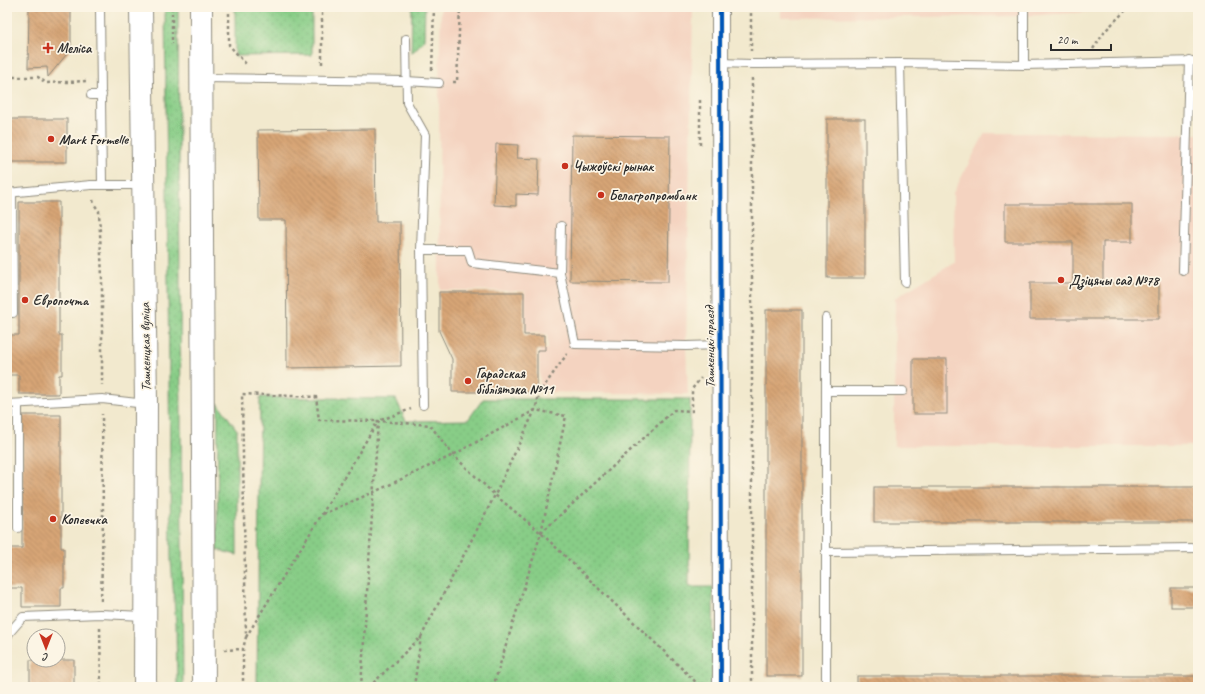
<svg xmlns="http://www.w3.org/2000/svg" width="1205" height="694" viewBox="0 0 1205 694" font-family="Caveat,sans-serif">
<defs>
<pattern id="green-dots" width="8" height="8" patternUnits="userSpaceOnUse"><rect width="8" height="8" fill="#88cd87"/><path d="M2 2h.1M6 6h.1" fill="none" stroke="#76b075" stroke-width="1.8" stroke-linecap="round"/></pattern>
<pattern id="building-back-hatch" width="6" height="6" patternUnits="userSpaceOnUse"><rect width="6" height="6" fill="#d7a576"/><path d="M-1 5l2 2M0 0l6 6M5-1l2 2" fill="none" stroke="#af8761"/></pattern>
</defs>
<rect width="100%" height="100%" fill="#fcf5e5"/>
<filter id="ink" filterUnits="userSpaceOnUse"><feTurbulence type="fractalNoise" baseFrequency=".025" numOctaves="2"/><feDisplacementMap in="SourceGraphic" scale="8" xChannelSelector="R" yChannelSelector="G"/><feConvolveMatrix kernelMatrix="1 2 1 2 8 2 1 2 1" color-interpolation-filters="sRGB"/></filter>
<filter id="wash" filterUnits="userSpaceOnUse"><feTurbulence type="fractalNoise" baseFrequency=".012" numOctaves="4" result="noise"/><feDisplacementMap in="SourceGraphic" scale="16" xChannelSelector="R" yChannelSelector="G"/><feGaussianBlur stdDeviation="0.9" result="paint"/><feColorMatrix in="noise" values="0 0 0 0 0 0 0 0 0 0 0 0 0 0 0 0 0 1.4 0 .05"/><feComposite in="paint" operator="in"/></filter>
<g filter="url(#wash)">
<rect width="100%" height="100%" fill="#f2e9ce"/>
<!-- built -->
<g fill="#f4d3c0">
<path d="M441 7H632L693 10 686 346 688 394 540 392 539 351 548 349 547 334 526 332 525 291 440 290 439 83Z"/>
<path d="M781 7H1120V10L1024 16 781 18Z"/>
<path d="M985 133 1198 134V446H894L895 298 954 262 953 193Z"/>
</g>
<!-- green -->
<g fill="url(#green-dots)" stroke="#5a7c59">
<path d="M165 7H178L183 687H177L176 625 171 561Z"/>
<path d="M235 7H312V55L235 56Z"/>
<path d="M412 7H425L424 40 411 54Z"/>
<path d="M260 397 396 399 406 421 468 420 483 399H690L689 587H713L714 687H257Z"/>
<path d="M218 403 237 430V555L217 550Z"/>
</g>
<g id="blocks">
<!-- building -->
<g fill="url(#building-back-hatch)">
<path d="M29 7H71V49L48 77 47 67 28 68Z"/>
<rect x="7" y="119" width="60" height="43"/>
<rect x="827" y="119" width="38" height="159"/>
<path d="M375 129 376 222H400L401 366 287 368 286 220H259L258 130Z"/>
<path d="M572 135 670 136 668 282 570 281Z"/>
<path d="M496 144 518 145 517 158 539 159 538 195 516 194V206L494 205Z"/>
<path d="M19 202H59V335H62V375H59V394H19V375H7V335H19Z"/>
<path d="M1005 204H1132V242H1103V283H1159V319H1030V283H1073V242H1005Z"/>
<path d="M439 292H524V335H545V350H537V392H452V359L439 331Z"/>
<rect x="766" y="310" width="36" height="366"/>
<rect x="913" y="359" width="34" height="55"/>
<path d="M22 415H61V548H64V588H61V607H22V588H7V548H22Z"/>
<rect x="874" y="487" width="324" height="35"/>
<rect x="1171" y="588" width="27" height="19"/>
<rect x="30" y="660" width="44" height="27"/>
<rect x="857" y="676" width="341" height="11"/>
</g>
</g>
</g>
<g filter="url(#ink)">
<use href="#blocks" fill-opacity="0" stroke="#8e8a7c" stroke-width="1"/>
<g fill="none" stroke-linecap="round" stroke-linejoin="round">
<defs>
<g id="service">
<path d="M100 7 102 185"/>
<path d="M1024 7V65"/>
<path d="M406 39 407 103 425 135 421 250 423 405"/>
<path d="M719 63 752 64 900 63 1024 65 1198 61"/>
<path d="M900 63 905 282"/>
<path d="M202 78 406 81 439 83"/>
<path d="M91 95H102"/>
<path d="M7 193 91 185H142"/>
<path d="M421 250H468L472 263 560 273 575 344 686 346 720 345"/>
<path d="M1183 271 1189 60"/>
<path d="M560 273 561 226"/>
<path d="M7 313H13L12 193"/>
<path d="M826 318V687"/>
<path d="M826 391H903"/>
<path d="M7 404 102 399 146 404"/>
<path d="M18 404V528"/>
<path d="M826 552 1198 548"/>
<path d="M7 637 9 633 23 617 100 614 144 616"/>
</g>
<path id="minor" d="M720 7 721 687"/>
<g id="primary">
<path d="M141 7 146 404 145 687"/>
<path d="M201 7 204 687"/>
</g>
</defs>
<!-- service casing -->
<use href="#service" stroke="#8e8a7c" stroke-width="10"/>
<!-- minor casing -->
<use href="#minor" stroke="#8e8a7c" stroke-width="18"/>
<!-- primary casing -->
<use href="#primary" stroke="#8e8a7c" stroke-width="24"/>
<!-- path -->
<g stroke="#8e8a7c" stroke-width="2.5" stroke-dasharray="3 3" stroke-linecap="butt">
<path d="M172 7V44"/>
<path d="M229 7V45L246 64"/>
<path d="M751 7V51"/>
<path d="M1093 49 1106 30 1129 7"/>
<path d="M322 64V7"/>
<path d="M432 70 434 7"/>
<path d="M7 77H38L46 83 87 81"/>
<path d="M752 78V687"/>
<path d="M453 82H457L460 7"/>
<path d="M700 100V145"/>
<path d="M93 200 94 204 99 211 102 277V385"/>
<path d="M323 514 374 492 453 455 535 410 566 416 541 533 493 687"/>
<path d="M541 533 674 410 692 411V389L701 378"/>
<path d="M101 601 103 517 102 414"/>
<path d="M100 628 101 687"/>
<path d="M246 637 322 514 378 421 430 425 453 455 495 495 541 533 701 687"/>
<path d="M224 650 243 649"/>
<path d="M243 687V649L246 637 242 394 316 397 319 420 378 421"/>
<path d="M361 687 378 421 411 409"/>
<path d="M369 687 421 637 495 495 535 410 540 392 567 354"/>
<path d="M414 687 421 637"/>
</g>
<!-- service -->
<use href="#service" stroke="#fff" stroke-width="8"/>
<!-- minor -->
<use href="#minor" stroke="#fff" stroke-width="16"/>
<!-- primary -->
<use href="#primary" stroke="#fff" stroke-width="22"/>
<defs>
<path id="cycleway" d="M720 7 721 687"/>
</defs>
<!-- cycleway casing -->
<use href="#cycleway" stroke="#fcf5e5" stroke-width="6"/>
<!-- cycleway -->
<use href="#cycleway" stroke="#0057b8" stroke-width="4"/>
</g>
</g>
<!-- markers -->
<g fill="#c8321e" stroke="#fcf5e5" stroke-width="1.5">
<path d="M46 42h4v4h4v4h-4v4h-4v-4h-4v-4h4z"/>
<circle cx="51" cy="139" r="4"/>
<circle cx="565" cy="166" r="4"/>
<circle cx="601" cy="195" r="4"/>
<circle cx="1061" cy="280" r="4"/>
<circle cx="25" cy="300" r="4"/>
<circle cx="468" cy="381" r="4"/>
<circle cx="53" cy="519" r="4"/>
</g>
<g text-anchor="middle" stroke-width="3.5" stroke-linejoin="round" paint-order="stroke">
<!-- poi labels -->
<g font-size="14" font-weight="bold" fill="#2b2b2b" stroke="#fcf5e5" text-anchor="start">
<text x="57" y="53">Меліса</text>
<text x="59" y="144">Mark Formelle</text>
<text x="573" y="171">Чыжоўскі рынак</text>
<text x="609" y="200">Белагропромбанк</text>
<text x="1069" y="285">Дзіцячы сад №78</text>
<text x="33" y="305">Европочта</text>
<text x="476" y="378">Гарадская<tspan x="476" dy="16">бібліятэка №11</tspan></text>
<text x="61" y="524">Копеечка</text>
</g>
<!-- street labels -->
<g font-size="14" fill="#2b2b2b" stroke="#fcf5e5">
<text transform="translate(145 347) rotate(-91)" y="5">Ташкенцкая вуліца</text>
<text transform="translate(709 347) rotate(-90)" y="5">Ташкенцкі праезд</text>
</g>
</g>
<!-- margin -->
<rect width="1205" height="694" fill="none" stroke="#fcf5e5" stroke-width="24"/>
<!-- north arrow -->
<g transform="translate(46 648) rotate(180)"><circle r="19" fill="#fcf5e5" stroke="#a8a49b"/>
<path d="M0-3L7 15L0 10L-7 15Z" fill="#c8321e"/>
<text y="-6" font-size="11" font-weight="bold" text-anchor="middle" fill="#2b2b2b">С</text>
</g>
<!-- scale -->
<path d="M1051 44v6h60v-6" fill="none" stroke="#2b2b2b" stroke-width="2"/>
<text x="1057" y="44" font-size="12" fill="#2b2b2b" stroke="#fcf5e5" stroke-width="3" paint-order="stroke">20 m</text>
</svg>
